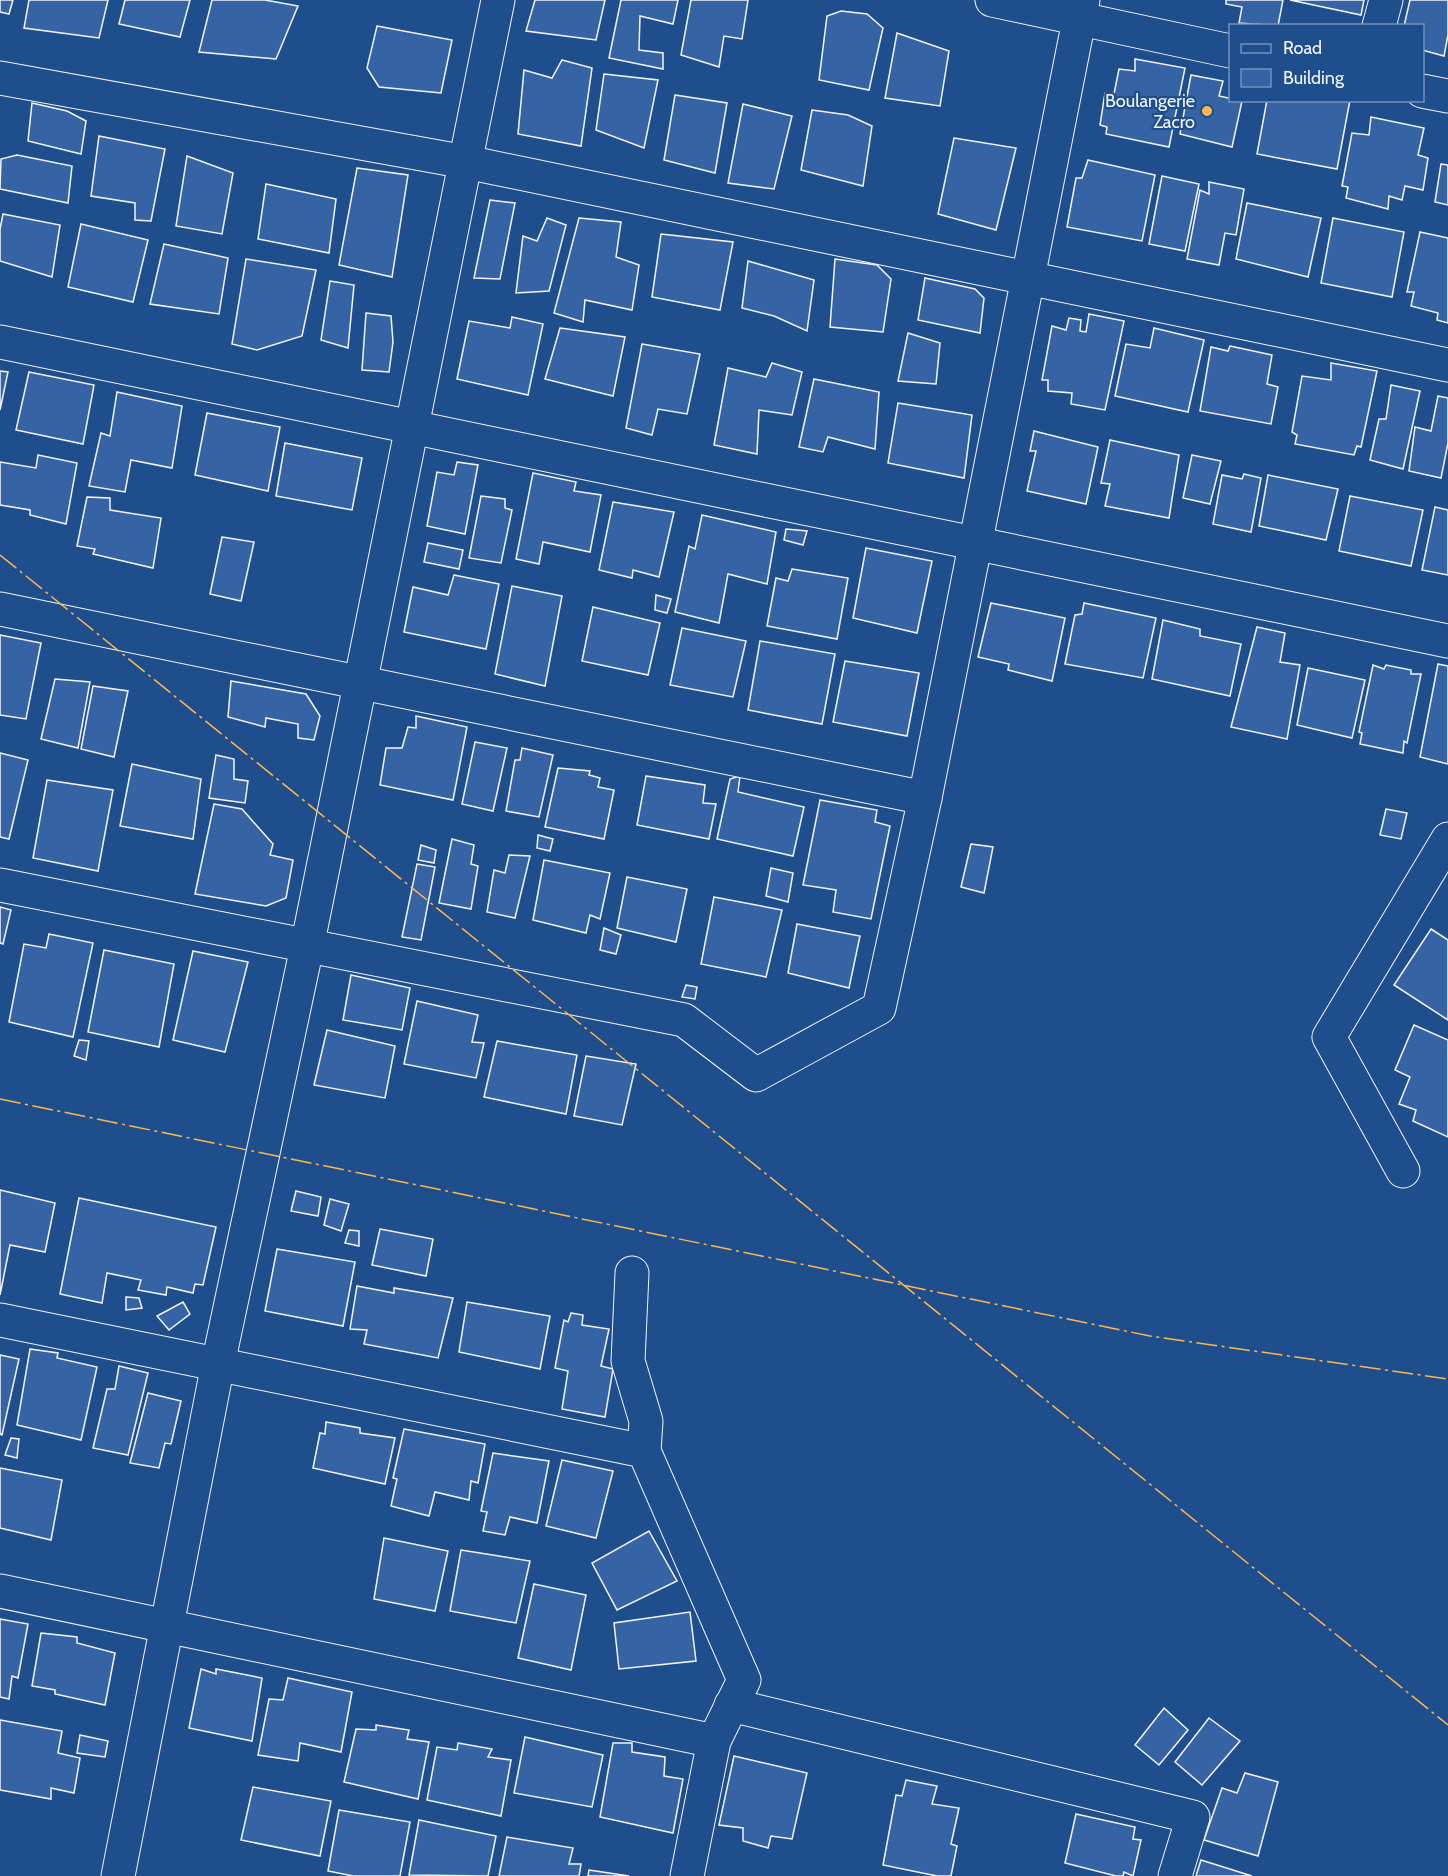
<svg xmlns="http://www.w3.org/2000/svg" width="1448" height="1876" viewBox="0 0 1448 1876" font-family="Cabin,sans-serif">
<rect width="100%" height="100%" fill="#1f4e8c"/>
<!-- building -->
<g fill="#3563a3" stroke="#f2f6ff" stroke-width="1.5">
<path d="M0 0H13L9 14 0 12Z"/>
<path d="M29 0H108L99 38 24 28Z"/>
<path d="M125 0H190L180 37 119 24Z"/>
<path d="M212 0H265L298 6 276 59 199 52Z"/>
<path d="M535 0H605L596 40 526 31Z"/>
<path d="M621 0H678L673 24 640 16 639 50 663 53V69L609 58Z"/>
<path d="M691 0H748L742 39 724 36 719 67 681 55Z"/>
<path d="M1226 0H1283L1278 26 1239 23 1242 7 1226 4Z"/>
<path d="M1290 0H1364L1361 15Z"/>
<path d="M1410 0H1448V35L1444 56 1422 50V26H1404Z"/>
<path d="M841 11 867 14 883 28 869 90 819 80 827 16Z"/>
<path d="M377 26 452 40 441 93 379 87 367 68Z"/>
<path d="M897 33 949 51 940 106 885 98Z"/>
<path d="M1135 59 1185 68 1169 147 1106 134 1107 127 1100 125 1105 93 1114 94 1119 69 1135 71Z"/>
<path d="M562 60 592 68 581 146 518 134 524 70 552 78Z"/>
<path d="M604 74 658 80 644 148 596 130Z"/>
<path d="M1191 75 1223 81 1219 96 1242 101 1232 147 1180 134Z"/>
<path d="M675 95 727 103 715 173 664 160Z"/>
<path d="M1267 100H1350L1337 169 1257 154Z"/>
<path d="M32 103 67 111 86 121 81 154 28 141Z"/>
<path d="M743 104 792 116 774 189 728 183Z"/>
<path d="M812 110 848 115 872 126 863 186 801 170Z"/>
<path d="M1371 117 1424 128 1418 155 1428 158 1423 190 1405 186 1402 200 1389 196 1388 209 1346 198 1348 187 1342 186 1352 133 1369 135Z"/>
<path d="M99 136 165 149 151 221 135 220V203L91 196Z"/>
<path d="M954 138 1016 148 996 230 938 214Z"/>
<path d="M17 155 72 166 68 203 0 189 1 159Z"/>
<path d="M187 156 233 173 222 234 176 226Z"/>
<path d="M1088 160 1155 175 1142 241 1067 227 1076 178H1082Z"/>
<path d="M1441 164 1448 165V205L1435 202Z"/>
<path d="M357 168 408 175 392 277 339 265Z"/>
<path d="M1162 176 1199 184 1185 251 1149 244Z"/>
<path d="M1209 182 1244 189 1236 235 1225 233 1219 265 1187 259 1200 190 1209 194Z"/>
<path d="M266 184 336 199 329 253 258 239Z"/>
<path d="M490 200 515 203 500 279 474 278Z"/>
<path d="M1247 203 1321 218 1308 277 1236 259Z"/>
<path d="M3 214 60 225 52 277 0 261V229Z"/>
<path d="M547 218 566 225 549 291 516 293 523 236 537 241Z"/>
<path d="M579 218 621 222 616 257 639 265 632 310 585 300 583 322 554 313Z"/>
<path d="M1333 218 1404 232 1392 297 1321 283Z"/>
<path d="M81 224 148 240 133 302 68 287Z"/>
<path d="M1420 232 1448 238V323L1437 320 1438 313 1411 306 1414 292H1407Z"/>
<path d="M661 234 733 242 720 310 652 297Z"/>
<path d="M164 244 228 258 219 314 150 304Z"/>
<path d="M246 259 316 270 302 336 257 350 232 344Z"/>
<path d="M835 259 877 265 891 279 883 332 830 327Z"/>
<path d="M748 261 814 280 807 331 774 316 742 308Z"/>
<path d="M925 278 975 289 984 298 980 333 918 320Z"/>
<path d="M330 281 354 285 348 348 321 340Z"/>
<path d="M366 313 391 316 393 342 389 372 362 370Z"/>
<path d="M1089 314 1124 321 1105 410 1071 404 1072 393 1048 391V380H1042L1052 326 1066 330 1069 318 1081 320 1080 331 1086 332Z"/>
<path d="M512 317 543 324 528 395 457 379 469 321 510 328Z"/>
<path d="M560 328 625 337 613 396 545 379Z"/>
<path d="M1154 328 1204 340 1188 412 1115 396 1126 344 1150 348Z"/>
<path d="M908 333 940 343 936 384 898 381Z"/>
<path d="M642 344 700 354 687 414 658 409 652 435 626 428Z"/>
<path d="M1230 346 1272 355 1267 384 1278 387 1271 424 1200 411 1211 347 1228 351Z"/>
<path d="M772 363 802 372 792 415 759 410 757 454 714 445 728 368 766 377Z"/>
<path d="M1331 363 1377 371 1361 447 1357 446 1354 455 1295 444 1297 435 1292 432 1302 376 1331 380Z"/>
<path d="M0 371 8 372 0 410Z"/>
<path d="M29 372 94 385 83 444 16 430Z"/>
<path d="M814 379 879 392 875 449 828 437 823 452 799 447Z"/>
<path d="M1391 385 1420 391 1403 469 1370 460 1379 419H1386Z"/>
<path d="M117 392 182 406 172 468 131 460 125 492 89 486 101 433 110 436Z"/>
<path d="M1438 396 1448 398V443L1441 478 1409 471 1415 427 1431 431Z"/>
<path d="M898 403 972 415 964 478 888 463Z"/>
<path d="M207 413 280 427 268 491 195 475Z"/>
<path d="M1034 431 1098 447 1086 504 1027 491 1036 451H1030Z"/>
<path d="M1110 440 1179 455 1169 518 1105 506 1110 484 1101 483Z"/>
<path d="M285 443 362 458 352 510 276 496Z"/>
<path d="M38 455 77 463 66 524 30 515V510L0 505V462L36 468Z"/>
<path d="M1192 455 1221 461 1210 504 1183 498Z"/>
<path d="M457 462 478 465 465 534 427 526 437 472 454 475Z"/>
<path d="M533 473 576 482 574 491 601 495 590 552 543 542 539 564 516 559Z"/>
<path d="M1244 474 1261 478 1251 532 1213 524 1222 475 1242 479Z"/>
<path d="M1268 475 1338 489 1326 540 1259 526Z"/>
<path d="M481 496 505 499V508L512 510 501 563 469 558Z"/>
<path d="M1350 496 1423 510 1411 566 1339 551Z"/>
<path d="M87 497 110 498V510L161 518 153 568 93 554 95 549 77 546Z"/>
<path d="M613 502 674 512 659 577 633 570 632 578 599 570Z"/>
<path d="M1435 507 1448 510V575L1422 570Z"/>
<path d="M702 515 776 532 767 584 728 574 719 623 675 612 689 546 695 549Z"/>
<path d="M786 529 807 531 803 545 784 540Z"/>
<path d="M222 537 254 542 241 601 210 594Z"/>
<path d="M428 543 463 550 459 569 424 562Z"/>
<path d="M866 548 932 561 917 633 853 618Z"/>
<path d="M792 569 848 578 837 639 767 626 776 578 788 581Z"/>
<path d="M454 575 499 584 486 649 404 632 413 587 448 595Z"/>
<path d="M512 586 562 596 545 686 495 674Z"/>
<path d="M656 595 671 599 667 613 655 610Z"/>
<path d="M991 603 1065 618 1052 681 1008 670 1009 664 978 657Z"/>
<path d="M1084 603 1156 618 1143 678 1065 664 1075 615 1082 614Z"/>
<path d="M593 607 660 623 648 675 582 661Z"/>
<path d="M1163 620 1200 629V636L1241 644 1230 696 1152 679Z"/>
<path d="M1257 627 1285 633 1280 662 1300 665 1287 739 1231 727Z"/>
<path d="M682 628 746 641 733 697 670 685Z"/>
<path d="M0 635 41 643 26 719 0 715Z"/>
<path d="M760 641 835 654 822 724 748 710Z"/>
<path d="M845 661 919 673 907 736 833 722Z"/>
<path d="M1438 664 1448 666V764L1420 757Z"/>
<path d="M1373 665 1384 669 1386 665 1411 670V674H1421L1407 743 1404 741 1403 753 1360 744 1362 733 1359 732Z"/>
<path d="M1308 668 1365 680 1352 738 1297 725Z"/>
<path d="M55 679 90 682 78 748 41 739Z"/>
<path d="M231 681 306 694 320 716 314 740 298 738V724L266 718 265 727 228 717Z"/>
<path d="M93 686 128 691 114 757 81 749Z"/>
<path d="M416 716 467 727 453 800 380 785 386 748H402L408 727 416 728Z"/>
<path d="M475 742 507 748 493 811 462 804Z"/>
<path d="M522 748 553 755 539 817 506 811 515 760H520Z"/>
<path d="M0 753 28 760 9 839 0 837Z"/>
<path d="M216 755 234 759V779L248 781 245 803 209 798Z"/>
<path d="M132 764 201 779 193 839 120 826Z"/>
<path d="M558 768 590 771 589 775 600 778 598 787 614 790 604 839 545 827Z"/>
<path d="M646 776 705 785 703 803 716 804 709 839 637 825Z"/>
<path d="M740 776 738 792 804 807 793 856 717 839 730 779Z"/>
<path d="M47 780 113 790 98 871 33 858Z"/>
<path d="M820 800 877 810 875 822 890 826 871 919 833 912 836 890 803 885Z"/>
<path d="M214 804 242 809 273 844 270 855 293 860 286 898 266 906 195 894Z"/>
<path d="M1386 809 1407 813 1401 839 1380 835Z"/>
<path d="M538 835 553 839 550 851 537 848Z"/>
<path d="M452 839 474 845 471 864 478 866 471 909 439 903Z"/>
<path d="M971 844 993 847 984 893 961 887Z"/>
<path d="M421 845 436 850 434 863 418 860Z"/>
<path d="M509 855 530 856 515 918 487 912 494 870 505 873Z"/>
<path d="M544 860 610 873 600 919 590 915 586 933 533 920Z"/>
<path d="M417 864 435 867 421 940 402 937Z"/>
<path d="M771 868 793 873 788 902 766 896Z"/>
<path d="M627 877 687 889 676 942 617 928Z"/>
<path d="M714 897 782 910 766 977 701 964Z"/>
<path d="M0 907 11 910 3 944 0 943Z"/>
<path d="M797 924 860 936 849 988 788 973Z"/>
<path d="M604 928 621 935 616 954 600 950Z"/>
<path d="M1431 929 1448 940V1020L1394 985Z"/>
<path d="M49 934 93 943 73 1037 9 1022 24 944 46 948Z"/>
<path d="M104 950 174 964 159 1047 88 1032Z"/>
<path d="M193 951 248 962 225 1052 173 1040Z"/>
<path d="M351 975 410 988 402 1030 343 1020Z"/>
<path d="M686 985 697 987 695 999 682 997Z"/>
<path d="M417 1001 478 1015 472 1042 484 1043 476 1078 404 1064Z"/>
<path d="M1414 1025 1448 1040V1137L1413 1121 1416 1110 1399 1104 1410 1077 1395 1070Z"/>
<path d="M327 1030 395 1046 385 1098 314 1085Z"/>
<path d="M79 1040 89 1041 86 1060 74 1056Z"/>
<path d="M497 1041 577 1055 566 1114 484 1097Z"/>
<path d="M586 1056 636 1064 622 1125 574 1116Z"/>
<path d="M0 1190 55 1203 45 1252 10 1245 0 1295Z"/>
<path d="M296 1191 321 1197 318 1216 291 1211Z"/>
<path d="M79 1198 216 1227 203 1285 195 1284 193 1293 167 1287 166 1295 138 1290 141 1280 107 1273 102 1303 60 1294Z"/>
<path d="M330 1199 349 1204 341 1231 324 1225Z"/>
<path d="M380 1229 433 1239 426 1276 372 1265Z"/>
<path d="M349 1230 359 1231V1246L345 1243Z"/>
<path d="M277 1249 355 1262 343 1326 265 1311Z"/>
<path d="M357 1286 394 1293V1288L453 1298 438 1358 364 1344 367 1330 350 1329Z"/>
<path d="M126 1297 139 1298 142 1308 126 1310Z"/>
<path d="M183 1302 190 1314 169 1330 157 1316Z"/>
<path d="M467 1302 550 1316 540 1369 459 1352Z"/>
<path d="M571 1313 583 1315 582 1325 609 1329 601 1366 613 1369 605 1417 562 1409 568 1371 555 1368 564 1320 568 1322Z"/>
<path d="M30 1349 58 1353 57 1358 97 1367 81 1440 17 1425Z"/>
<path d="M0 1355 19 1359 2 1435 0 1434Z"/>
<path d="M119 1366 148 1373 128 1455 93 1448 107 1389H115Z"/>
<path d="M148 1393 181 1401 171 1444 165 1443 159 1468 130 1463Z"/>
<path d="M326 1422 360 1428V1433L395 1438 385 1484 313 1468 320 1433 325 1434Z"/>
<path d="M404 1429 485 1444 478 1483 471 1481 469 1500 435 1492 429 1516 391 1506 397 1479 393 1478Z"/>
<path d="M11 1438 19 1439 17 1458 5 1455Z"/>
<path d="M493 1453 549 1461 537 1523 510 1517 505 1535 483 1531 487 1512 481 1511Z"/>
<path d="M562 1460 613 1471 596 1538 546 1526Z"/>
<path d="M0 1468 62 1480 51 1540 0 1528Z"/>
<path d="M649 1531 677 1581 617 1610 592 1563Z"/>
<path d="M384 1538 448 1551 435 1611 374 1599Z"/>
<path d="M461 1550 530 1561 516 1623 450 1611Z"/>
<path d="M534 1584 586 1595 571 1670 518 1658Z"/>
<path d="M690 1612 696 1661 619 1669 614 1623Z"/>
<path d="M0 1619 28 1624 18 1678 12 1676 9 1699 0 1697Z"/>
<path d="M41 1633 77 1637V1643L115 1653 105 1705 55 1694V1690L32 1686Z"/>
<path d="M201 1669 216 1674V1669L262 1678 252 1741 189 1728Z"/>
<path d="M288 1678 352 1692 341 1752 300 1743 298 1761 258 1755 269 1699 283 1700Z"/>
<path d="M1164 1708 1188 1730 1159 1765 1135 1745Z"/>
<path d="M1209 1718 1240 1741 1202 1785 1175 1762Z"/>
<path d="M0 1720 62 1731 58 1753 80 1758 74 1793 51 1788V1799L0 1790Z"/>
<path d="M376 1725 409 1730 407 1739 429 1742 418 1799 344 1782 356 1729 376 1730Z"/>
<path d="M80 1735 108 1741 105 1757 77 1753Z"/>
<path d="M525 1737 603 1755 592 1807 514 1793Z"/>
<path d="M458 1743 492 1749 488 1757 511 1760 501 1816 427 1800 437 1747 457 1750Z"/>
<path d="M613 1743H632V1752L665 1757 664 1776 683 1779 673 1833 600 1817Z"/>
<path d="M734 1756 807 1773 792 1839 771 1836 768 1848 743 1841V1828L719 1825Z"/>
<path d="M1245 1773 1278 1782 1258 1856 1204 1840 1222 1788 1237 1793Z"/>
<path d="M906 1780 937 1786 932 1804 959 1808 951 1844 957 1846 951 1876H937L883 1865 896 1795 902 1796Z"/>
<path d="M253 1787 331 1801 320 1856 241 1840Z"/>
<path d="M339 1810 410 1822 400 1876H353L328 1871Z"/>
<path d="M1076 1814 1135 1827 1133 1839 1141 1840 1133 1876 1124 1872 1123 1876H1116L1065 1863Z"/>
<path d="M419 1820 496 1836 488 1876 409 1875Z"/>
<path d="M507 1837 573 1848 569 1864H581L579 1876H499Z"/>
<path d="M1201 1860 1252 1876H1196Z"/>
<path d="M589 1870 629 1876H588Z"/>
</g>
<g fill="none" stroke-linecap="round" stroke-linejoin="round">
<defs>
<g id="minor">
<path d="M992 0 1230 51"/>
<path d="M1379 26 1386 0"/>
<path d="M0 78 466 162 1448 365"/>
<path d="M1422 91 1448 96"/>
<path d="M0 342 1448 641"/>
<path d="M0 609 925 798"/>
<path d="M0 885 684 1020 756 1075 879 1008 925 798 1083 0"/>
<path d="M1403 1171 1329 1037 1448 839"/>
<path d="M632 1273 628 1361 646 1421 644 1451"/>
<path d="M0 1320 644 1451 744 1680 714 1741 687 1876"/>
<path d="M0 1591 714 1741"/>
<path d="M731 1705 1193 1817 1175 1876"/>
<path d="M118 1876 218 1364 307 947 498 0"/>
</g>
</defs>
<!-- minor casing -->
<use href="#minor" stroke="#f2f6ff" stroke-width="35"/>
<!-- minor -->
<use href="#minor" stroke="#1f4e8c" stroke-width="33"/>
<!-- power -->
<g stroke="#ffb74d" stroke-width="1.5" stroke-dasharray="21 4.5 3 4.5" stroke-linecap="butt">
<path d="M0 555 1448 1725"/>
<path d="M0 1099 1150 1336 1448 1379"/>
</g>
</g>
<!-- markers -->
<circle fill="#ffb74d" stroke="#1f4e8c" stroke-width="2" cx="1207" cy="111" r="6"/>
<g text-anchor="middle" stroke-width="4.5" stroke-linejoin="round" paint-order="stroke">
<!-- poi labels -->
<g font-size="18" fill="#f2f6ff" stroke="#1f4e8c" text-anchor="end">
<text x="1195" y="107">Boulangerie<tspan x="1195" dy="21">Zacro</tspan></text>
</g>
</g>
<!-- legend -->
<rect x="1229" y="24" width="195" height="78" fill="#1f4e8c" stroke="#7391ba" stroke-width="1.5"/>
<rect x="1241" y="44" width="30" height="9" fill="#1f4e8c" stroke="#7391ba" stroke-width="1.5"/>
<text x="1283" y="54" font-size="18" fill="#f2f6ff">Road</text>
<rect x="1241" y="69" width="30" height="18" fill="#3563a3" stroke="#7391ba" stroke-width="1.5"/>
<text x="1283" y="84" font-size="18" fill="#f2f6ff">Building</text>
</svg>
